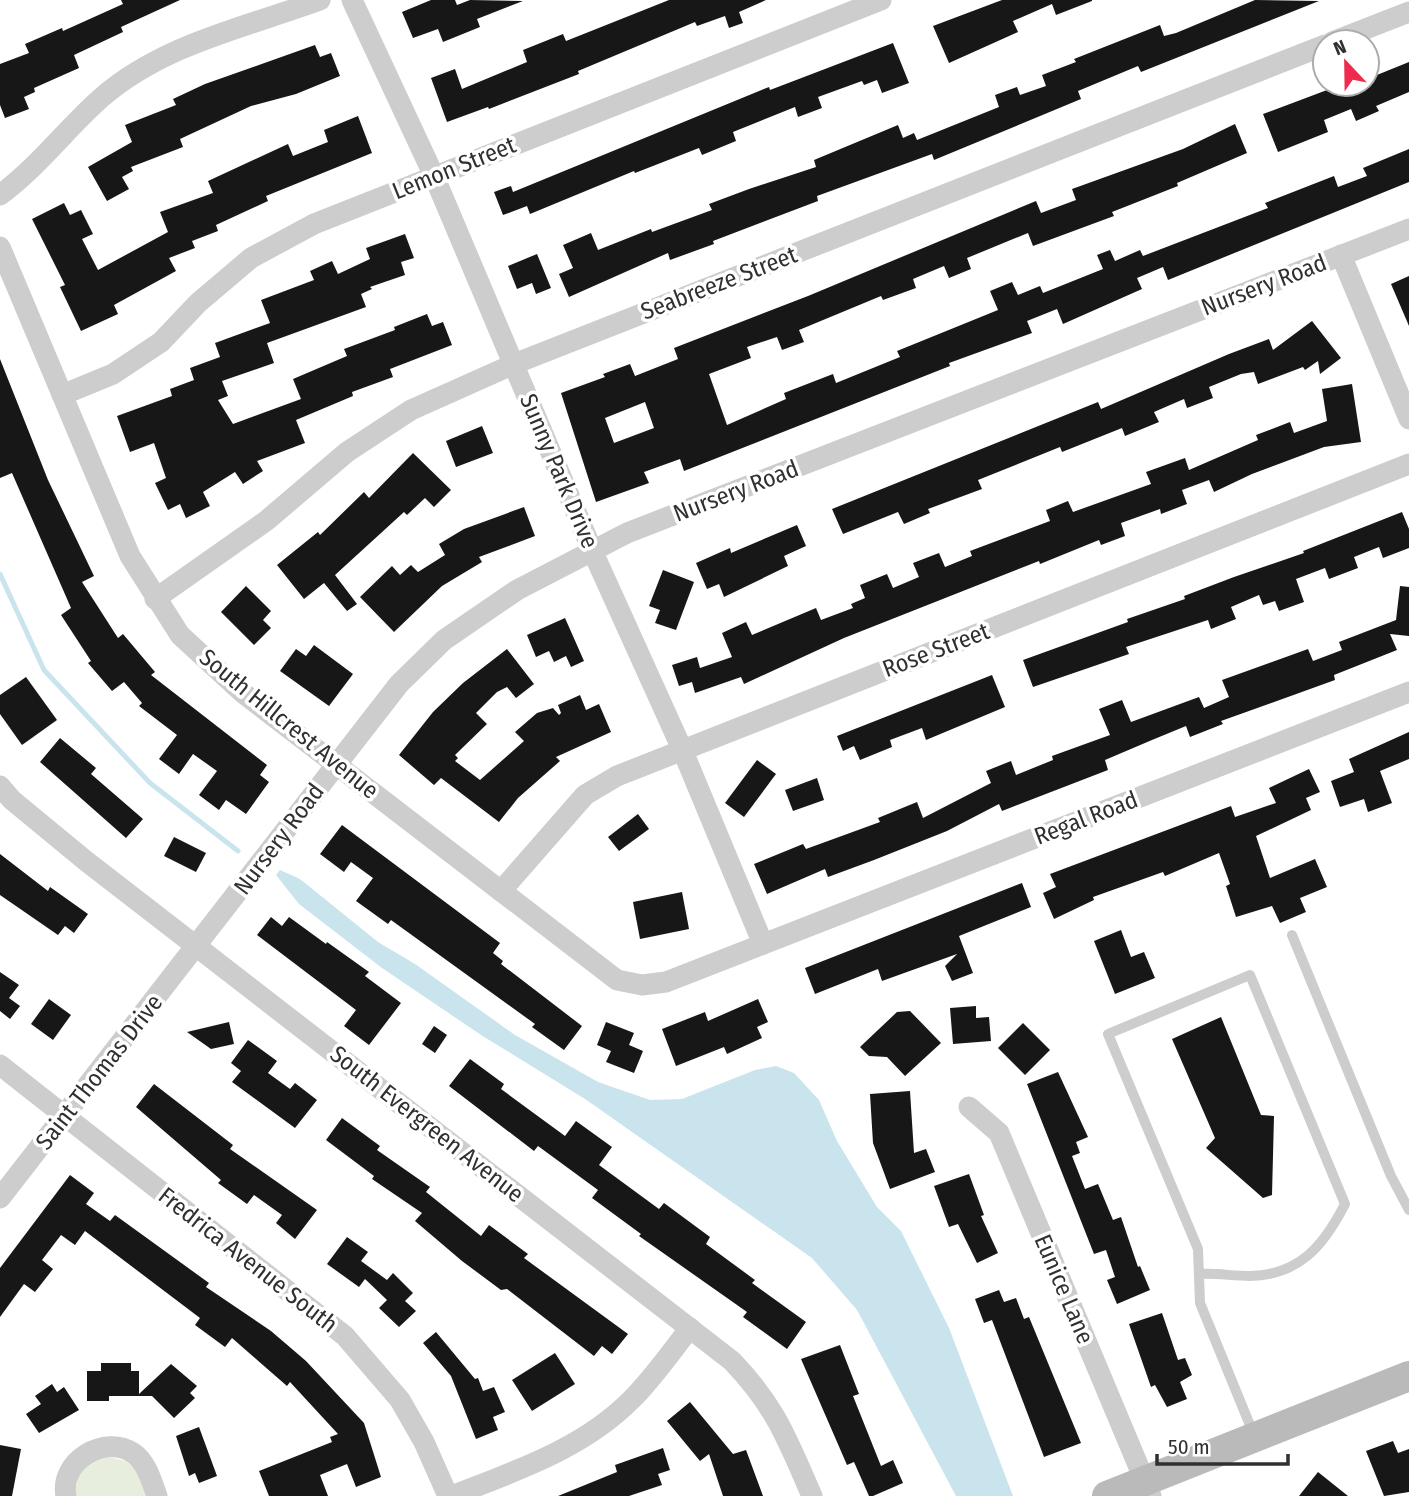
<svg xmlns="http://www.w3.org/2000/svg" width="1409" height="1496" viewBox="0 0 1409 1496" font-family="'Fira Sans Condensed',sans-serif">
<rect width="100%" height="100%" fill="#fff"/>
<!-- green -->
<path fill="#e8eede" d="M98 1457C133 1458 135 1465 148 1496H74L79 1473Z"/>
<!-- water -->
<path fill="#cae4ee" d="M280 870 300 879 378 942 415 964 515 1035 598 1082 650 1100 682 1099 755 1070 776 1066 794 1073 819 1100 837 1141 877 1207 901 1231 949 1328 1013 1496H956L857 1310 812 1258 585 1099 481 1035 382 968 299 904 276 875Z"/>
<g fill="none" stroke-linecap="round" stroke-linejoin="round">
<!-- stream -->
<path stroke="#cae4ee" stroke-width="5" d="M0 574 44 670 150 783 238 851"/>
</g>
<!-- building -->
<g fill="#171717" fill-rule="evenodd">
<path d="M121 0H180L121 27 123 32 74 55 79 68 34 88 35 92 24 97 29 109 5 118 0 105V64L29 53 25 44 62 28 63 31 123 4Z"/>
<path d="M431 0H455L457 5 470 0 523 1 477 19 480 27 443 42 438 29 413 38 402 12Z"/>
<path d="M669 0H766L739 12 743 23 729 28 725 16 697 26 695 22 578 71 579 74 489 109 488 107 447 122 431 78 455 69 462 89 527 62 523 50 563 34 566 41Z"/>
<path d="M1002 0H1092V1L1056 15 1052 4 1013 21 1018 32 949 63 933 26Z"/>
<path d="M1255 0 1319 1 1141 72 1138 66 1078 91 1081 99 934 160 932 154 817 196 818 201 713 241 714 244 670 260 668 253 569 297 559 274 573 268 563 245 591 233 598 250 651 229 652 232 712 210 709 204 749 189 816 167 814 160 898 125 903 138 914 133 917 140 999 107 995 95 1017 87 1020 95 1046 86 1042 75 1076 62 1074 59 1160 25 1164 36 1176 33Z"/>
<path d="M893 43 909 83 882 93 877 80 864 85 862 81 818 97 822 108 798 117 795 107 733 132 736 141 702 155 699 148 635 173 634 171 530 214 527 206 503 215 494 192 511 186 513 192 769 87 770 90Z"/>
<path d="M315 45 320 57 331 53 340 76 296 94 251 106 180 139 183 147 131 167 133 171 122 177 129 189 107 201 88 167 132 142 125 125 176 105 173 99 205 84Z"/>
<path d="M1409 62V92L1376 106 1379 111 1356 121 1351 109 1324 120 1328 132 1278 152 1263 114 1343 84H1367V79Z"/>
<path d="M358 116 372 153 266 196 268 201 216 225 218 231 192 241 195 248 169 258 176 271 114 305 118 314 81 331 60 287 65 285 32 219 64 203 70 215 81 210 93 234 82 239 98 270 168 232 160 212 213 193 208 181 288 144 293 156 328 142 324 130Z"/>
<path d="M1235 124 1247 153 1177 183 1178 186 1112 212 1114 216 1033 246 1028 233 967 258 971 269 949 278 944 266 913 279 916 288 883 300 881 296 799 330 804 342 782 350 777 337 747 347 751 358 709 374 727 425 786 399 784 393 833 374 836 383 900 357 897 351 998 310 990 291 1012 282 1018 295 1040 286 1043 293 1103 269 1097 255 1110 250 1115 261 1140 250 1143 256 1268 208 1265 203 1334 176 1338 187 1367 176 1363 168 1409 149V182L1168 280 1163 267 1137 278 1142 289 1063 324 1057 309 1027 321 1032 333 949 363 950 366 684 471 680 459 644 472 649 483 596 502 561 393 605 377 603 374 630 364 635 376 678 359 674 348 808 296 1036 201 1041 213 1076 200 1072 189 1183 149ZM645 402 654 428 614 443 605 418Z"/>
<path d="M405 234 414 258 401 262 405 275 370 287 372 289 361 294 366 307 267 343 274 363 222 381 228 396 218 400 233 424 301 399 293 379 347 356 344 349 395 330 394 327 427 314 432 326 443 322 452 345 390 369 393 377 352 392 353 396 296 420 305 443 257 461 263 471 243 484 235 472 203 492 210 506 186 518 180 504 168 510 155 483 166 478 154 443 130 452 117 416 172 396 170 389 194 380 190 368 220 357 215 343 270 323 261 300 314 280 310 271 332 261 338 274 370 259 366 248Z"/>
<path d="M537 254 551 288 536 294 532 283 517 289 508 266Z"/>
<path d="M1409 276V326L1391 284Z"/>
<path d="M1312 321 1341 358 1320 374 1318 361 1305 370 1303 367 1258 384 1254 372 1241 374 1209 387 1213 398 1187 408 1184 399 1154 412 1159 422 1125 436 1122 428 1062 452 1060 447 978 480 982 489 928 509 930 513 904 524 898 512 843 534 832 509 1098 402 1101 409 1229 354 1269 339 1273 350Z"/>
<path d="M0 359 48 480 94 576 82 582 118 638 123 634 155 672 151 675 267 765 260 775 269 782 246 814 226 800 219 810 199 795 217 771 193 754 179 774 159 759 177 735 139 706 142 703 124 682 112 691 88 663 91 661 61 615 71 608 12 473 0 478Z"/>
<path d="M1352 384 1361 442 1324 447 1252 474 1214 492 1209 480 1182 490 1187 504 1161 514 1160 509 1121 523 1125 536 1101 545 1099 540 1040 564 1039 561 844 638 744 684 741 677 695 693 692 682 679 686 672 665 697 657 700 668 732 657 722 633 746 622 752 635 816 608 821 620 853 608 851 604 865 598 860 585 887 574 893 588 919 577 913 563 939 553 945 567 972 556 970 551 1050 521 1046 510 1068 501 1073 512 1151 484 1146 472 1185 458 1189 470 1258 440 1256 435 1290 422 1294 433 1327 421 1322 389Z"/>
<path d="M482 426 493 453 456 467 446 441Z"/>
<path d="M413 453 451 490 434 507 425 498 407 515 404 512 335 575 357 604 347 611 324 583 304 599 277 565 318 532 320 535 364 492 369 498Z"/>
<path d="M524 507 535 536 479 557 482 562 442 586 394 632 360 597 392 566 400 575 411 565 418 572 445 555 439 544 464 529Z"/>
<path d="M1402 512 1409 529V548L1383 558 1379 547 1354 557 1358 568 1329 579 1325 568 1296 579 1304 602 1279 611 1275 601 1263 605 1259 595 1231 607 1236 619 1211 629 1208 620 1126 647 1129 654 1033 687 1023 660 1128 622 1127 619 1185 599 1184 596 1234 577 1304 553 1303 551Z"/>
<path d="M797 525 806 546 784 556 788 566 724 597 719 584 707 589 696 563 730 548 731 553Z"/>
<path d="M663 570 694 582 676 630 655 623 660 610 649 606Z"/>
<path d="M246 586 271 611 263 620 271 628 254 645 221 612Z"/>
<path d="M1400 586 1409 587V636L1390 634 1397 650 1334 675 1335 680 1221 721 1223 724 1190 737 1186 726 1152 740 1105 760 1108 770 1002 811 999 804 947 831 874 860 828 877 825 869 767 894 754 864 803 844 806 849 880 822 878 818 917 802 923 818 991 783 986 771 1011 761 1016 775 1053 760 1052 756 1110 735 1099 709 1122 700 1131 722 1199 697 1204 708 1229 697 1222 680 1308 649 1313 661 1342 650 1339 642 1396 620Z"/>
<path d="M565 618 584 661 571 667 566 656 554 662 549 651 536 657 527 635Z"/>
<path d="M314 645 353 674 329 706 280 671 296 649 306 656Z"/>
<path d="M507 649 534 684 516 698 507 687 497 692 476 713 487 724 455 755 458 758 455 761 480 780 524 741 515 732 537 713 553 708 559 715 561 713 558 705 580 695 586 710 599 704 611 732 556 757 560 761 518 798 499 822 441 778 434 785 399 755 433 712 463 683Z"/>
<path d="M992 675 1005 707 926 740 922 728 890 740 892 747 860 760 854 746 843 751 837 736Z"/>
<path d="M26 677 57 720 22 745 0 714V695Z"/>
<path d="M1409 732V759L1380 771 1392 803 1368 812 1364 799 1340 807 1331 781 1354 772 1349 759Z"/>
<path d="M60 738 96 768 91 774 143 819 126 838 40 762Z"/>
<path d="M757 760 776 774 744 817 725 803Z"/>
<path d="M1309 769 1320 792 1306 798 1311 810 1256 836 1270 878 1315 859 1327 887 1300 898 1306 912 1280 923 1272 906 1236 917 1226 886 1230 884 1219 853 1165 876 1163 872 1093 897 1094 900 1054 919 1043 893 1056 887 1050 874 1231 806 1235 817 1276 803 1269 788Z"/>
<path d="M817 778 824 800 793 811 785 790Z"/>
<path d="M638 814 649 829 619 851 608 837Z"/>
<path d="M342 825 500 943 493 953 503 961 501 964 582 1026 564 1050 532 1027 535 1024 391 920 388 924 356 901 373 878 351 862 344 872 320 854Z"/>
<path d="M174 837 206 853 196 872 164 856Z"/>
<path d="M0 854 48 891 50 887 88 914 74 933 65 926 58 935 0 895Z"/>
<path d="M1022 883 1031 907 959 936 973 973 952 981 945 966 957 954 882 981 878 969 815 994 805 968Z"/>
<path d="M682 892 689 929 640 939 633 902Z"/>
<path d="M271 917 282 926 289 917 326 944 327 942 369 972 365 976 401 1003 369 1045 344 1026 356 1010 257 935Z"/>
<path d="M1121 930 1131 957 1144 952 1155 978 1115 994 1094 941Z"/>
<path d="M0 972 19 985 9 998 20 1006 10 1019 0 1011Z"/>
<path d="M49 999 71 1015 53 1040 31 1024Z"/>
<path d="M758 999 768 1022 757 1027 762 1038 727 1054 724 1047 676 1066 662 1029 705 1012 708 1021Z"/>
<path d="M976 1006V1018L989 1017 991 1041 953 1044 950 1008Z"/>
<path d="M910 1011 941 1043 905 1076 887 1057 869 1056 860 1047 897 1012Z"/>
<path d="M1221 1017 1261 1115 1274 1116 1272 1195 1263 1198 1206 1148 1215 1138 1172 1039Z"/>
<path d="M229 1022 234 1044 211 1049 187 1032Z"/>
<path d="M606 1022 634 1033 629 1045 643 1051 634 1073 606 1062 611 1051 597 1045Z"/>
<path d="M1023 1023 1050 1050 1025 1075 998 1048Z"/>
<path d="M434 1026 447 1035 435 1053 422 1044Z"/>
<path d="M248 1040 277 1061 268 1073 290 1089 295 1083 317 1100 295 1128 232 1082 241 1071 231 1063Z"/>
<path d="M470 1059 504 1084 501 1089 565 1136 576 1121 612 1147 599 1165 659 1209 664 1203 710 1237 706 1244 755 1280 752 1283 806 1322 787 1349 743 1317 747 1312 639 1236 641 1234 592 1198 598 1190 538 1146 534 1151 449 1086Z"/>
<path d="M1058 1072 1088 1137 1076 1142 1080 1153 1072 1156 1085 1189 1098 1184 1113 1220 1121 1217 1138 1267 1140 1266 1150 1290 1117 1304 1107 1280 1115 1277 1106 1250 1094 1254 1027 1084Z"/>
<path d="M154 1084 233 1145 230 1149 317 1210 295 1239 276 1223 282 1215 254 1195 247 1204 218 1183 221 1180 136 1107Z"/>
<path d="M910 1091 914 1153 926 1149 935 1172 890 1189 873 1143 870 1094Z"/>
<path d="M342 1118 380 1146 377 1150 430 1187 426 1192 481 1236 489 1225 528 1254 524 1258 628 1334 612 1354 602 1346 594 1356 507 1289 501 1290 462 1261 415 1221 422 1213 372 1179 374 1176 326 1140Z"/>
<path d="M969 1174 984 1215 981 1216 998 1253 977 1263 958 1224 949 1227 934 1186Z"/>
<path d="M70 1175 94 1193 86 1204 110 1221 115 1215 209 1283 206 1287 271 1331 306 1361 364 1423 381 1477 356 1487 347 1464 320 1475 328 1496H269L259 1471 332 1442 330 1437 338 1434 290 1382 287 1386 232 1338 225 1347 195 1325 200 1318 85 1231 75 1245 61 1235 42 1260 53 1269 35 1292 24 1284 0 1317V1268Z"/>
<path d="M347 1237 368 1252 361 1261 387 1280 393 1273 413 1293 405 1301 416 1311 399 1327 379 1308 387 1300 365 1279 359 1287 327 1264Z"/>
<path d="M999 1290 1004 1302 1016 1298 1024 1319 1029 1317 1081 1443 1044 1457 992 1320 984 1323 975 1299Z"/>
<path d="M1162 1313 1178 1360 1185 1358 1192 1375 1180 1382 1187 1399 1167 1407 1155 1385 1151 1387 1129 1324Z"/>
<path d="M436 1332 475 1379 478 1378 483 1391 494 1387 505 1412 493 1417 498 1430 476 1439 451 1376 423 1343Z"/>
<path d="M840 1345 859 1394 853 1396 881 1466 893 1460 903 1483 873 1496H869L854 1462 847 1465 801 1359Z"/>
<path d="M555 1353 575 1384 532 1411 512 1380Z"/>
<path d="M101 1363H131V1371H139V1394L171 1364 197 1386 190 1393 195 1398 174 1418 152 1396H109V1401H87V1371H101Z"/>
<path d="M52 1384 57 1392 64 1387 79 1410 39 1433 26 1414 41 1404 35 1396Z"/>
<path d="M690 1402 733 1454 746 1450 763 1496H723L709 1454 700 1461 667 1421Z"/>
<path d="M199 1427 217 1476 199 1483 195 1473 189 1476 176 1436Z"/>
<path d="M1393 1441 1398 1453 1409 1449V1492L1384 1496 1366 1451Z"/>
<path d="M0 1445 21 1449 12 1496H0Z"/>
<path d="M663 1448 670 1470 658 1474 662 1485 629 1496H558L617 1472 615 1465Z"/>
<path d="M1318 1472 1348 1496H1299Z"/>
</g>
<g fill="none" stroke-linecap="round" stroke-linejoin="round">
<!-- lane -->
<g stroke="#cdcdcd" stroke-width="10">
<path d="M1292 935 1391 1176 1409 1210"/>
<path d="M1200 1274C1216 1273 1233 1276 1250 1276 1300 1275 1324 1245 1345 1204L1250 975 1108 1034 1198 1249 1200 1303 1254 1435"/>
</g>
<!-- street -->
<g stroke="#cdcdcd" stroke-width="21">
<path d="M352 0 434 176 592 550 682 749 763 944"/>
<path d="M1332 42 1409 12"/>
<path d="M0 195C38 167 66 129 101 98 163 44 244 28 320 0"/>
<path d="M0 247 130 556 180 635 243 693 617 980 642 985 666 982 1409 692"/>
<path d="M1341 255 1409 419"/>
<path d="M62 395 113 374 161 342 198 303 251 258 314 224 881 0"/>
<path d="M155 599 266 521 347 452 411 410 514 364 1325 45"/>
<path d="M0 786 12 800 86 861 732 1361C776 1407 787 1439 812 1496"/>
<path d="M501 891 585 795 617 776 1409 464"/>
<path d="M0 1065 345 1336 400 1400 424 1442 448 1496"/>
<path d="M969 1107 999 1133 1151 1496"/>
<path d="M0 1198 399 684 444 640 517 590 627 533 1409 229"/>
<path d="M66 1496C59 1461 105 1434 133 1453 146 1461 152 1482 157 1496"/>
<path d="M452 1496C515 1471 583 1449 632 1399 653 1378 671 1352 690 1328"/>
</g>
<!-- secondary -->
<path stroke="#bababa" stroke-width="30" d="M1107 1496 1409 1376"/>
</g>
<g text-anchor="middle" stroke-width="7" stroke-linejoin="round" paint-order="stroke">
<!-- street labels -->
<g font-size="24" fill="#303030" stroke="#fff">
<text transform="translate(454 168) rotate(-22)" y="8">Lemon Street</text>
<text transform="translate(719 283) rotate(-21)" y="8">Seabreeze Street</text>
<text transform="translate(1264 285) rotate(-21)" y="8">Nursery Road</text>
<text transform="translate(559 471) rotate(67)" y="8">Sunny Park Drive</text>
<text transform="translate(736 491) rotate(-21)" y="8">Nursery Road</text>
<text transform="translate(936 650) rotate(-21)" y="8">Rose Street</text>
<text transform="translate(289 724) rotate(39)" y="8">South Hillcrest Avenue</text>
<text transform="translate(1086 818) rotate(-21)" y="8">Regal Road</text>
<text transform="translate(279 839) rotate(-53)" y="8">Nursery Road</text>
<text transform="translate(99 1072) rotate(-52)" y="8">Saint Thomas Drive</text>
<text transform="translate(427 1124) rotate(38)" y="8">South Evergreen Avenue</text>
<text transform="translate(248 1260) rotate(38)" y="8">Fredrica Avenue South</text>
<text transform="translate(1064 1289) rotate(67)" y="8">Eunice Lane</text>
</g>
</g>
<!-- north arrow -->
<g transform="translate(1346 63) rotate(338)"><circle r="33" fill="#ffffff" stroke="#acacac" stroke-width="2"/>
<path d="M0-5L12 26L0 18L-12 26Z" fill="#ee2c4e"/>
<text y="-10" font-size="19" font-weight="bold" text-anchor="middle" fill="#303030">N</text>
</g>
<!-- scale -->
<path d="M1157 1454v10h131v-10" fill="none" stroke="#303030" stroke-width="3.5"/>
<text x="1168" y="1454" font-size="21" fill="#303030" stroke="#ffffff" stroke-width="5" paint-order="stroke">50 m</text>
</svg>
